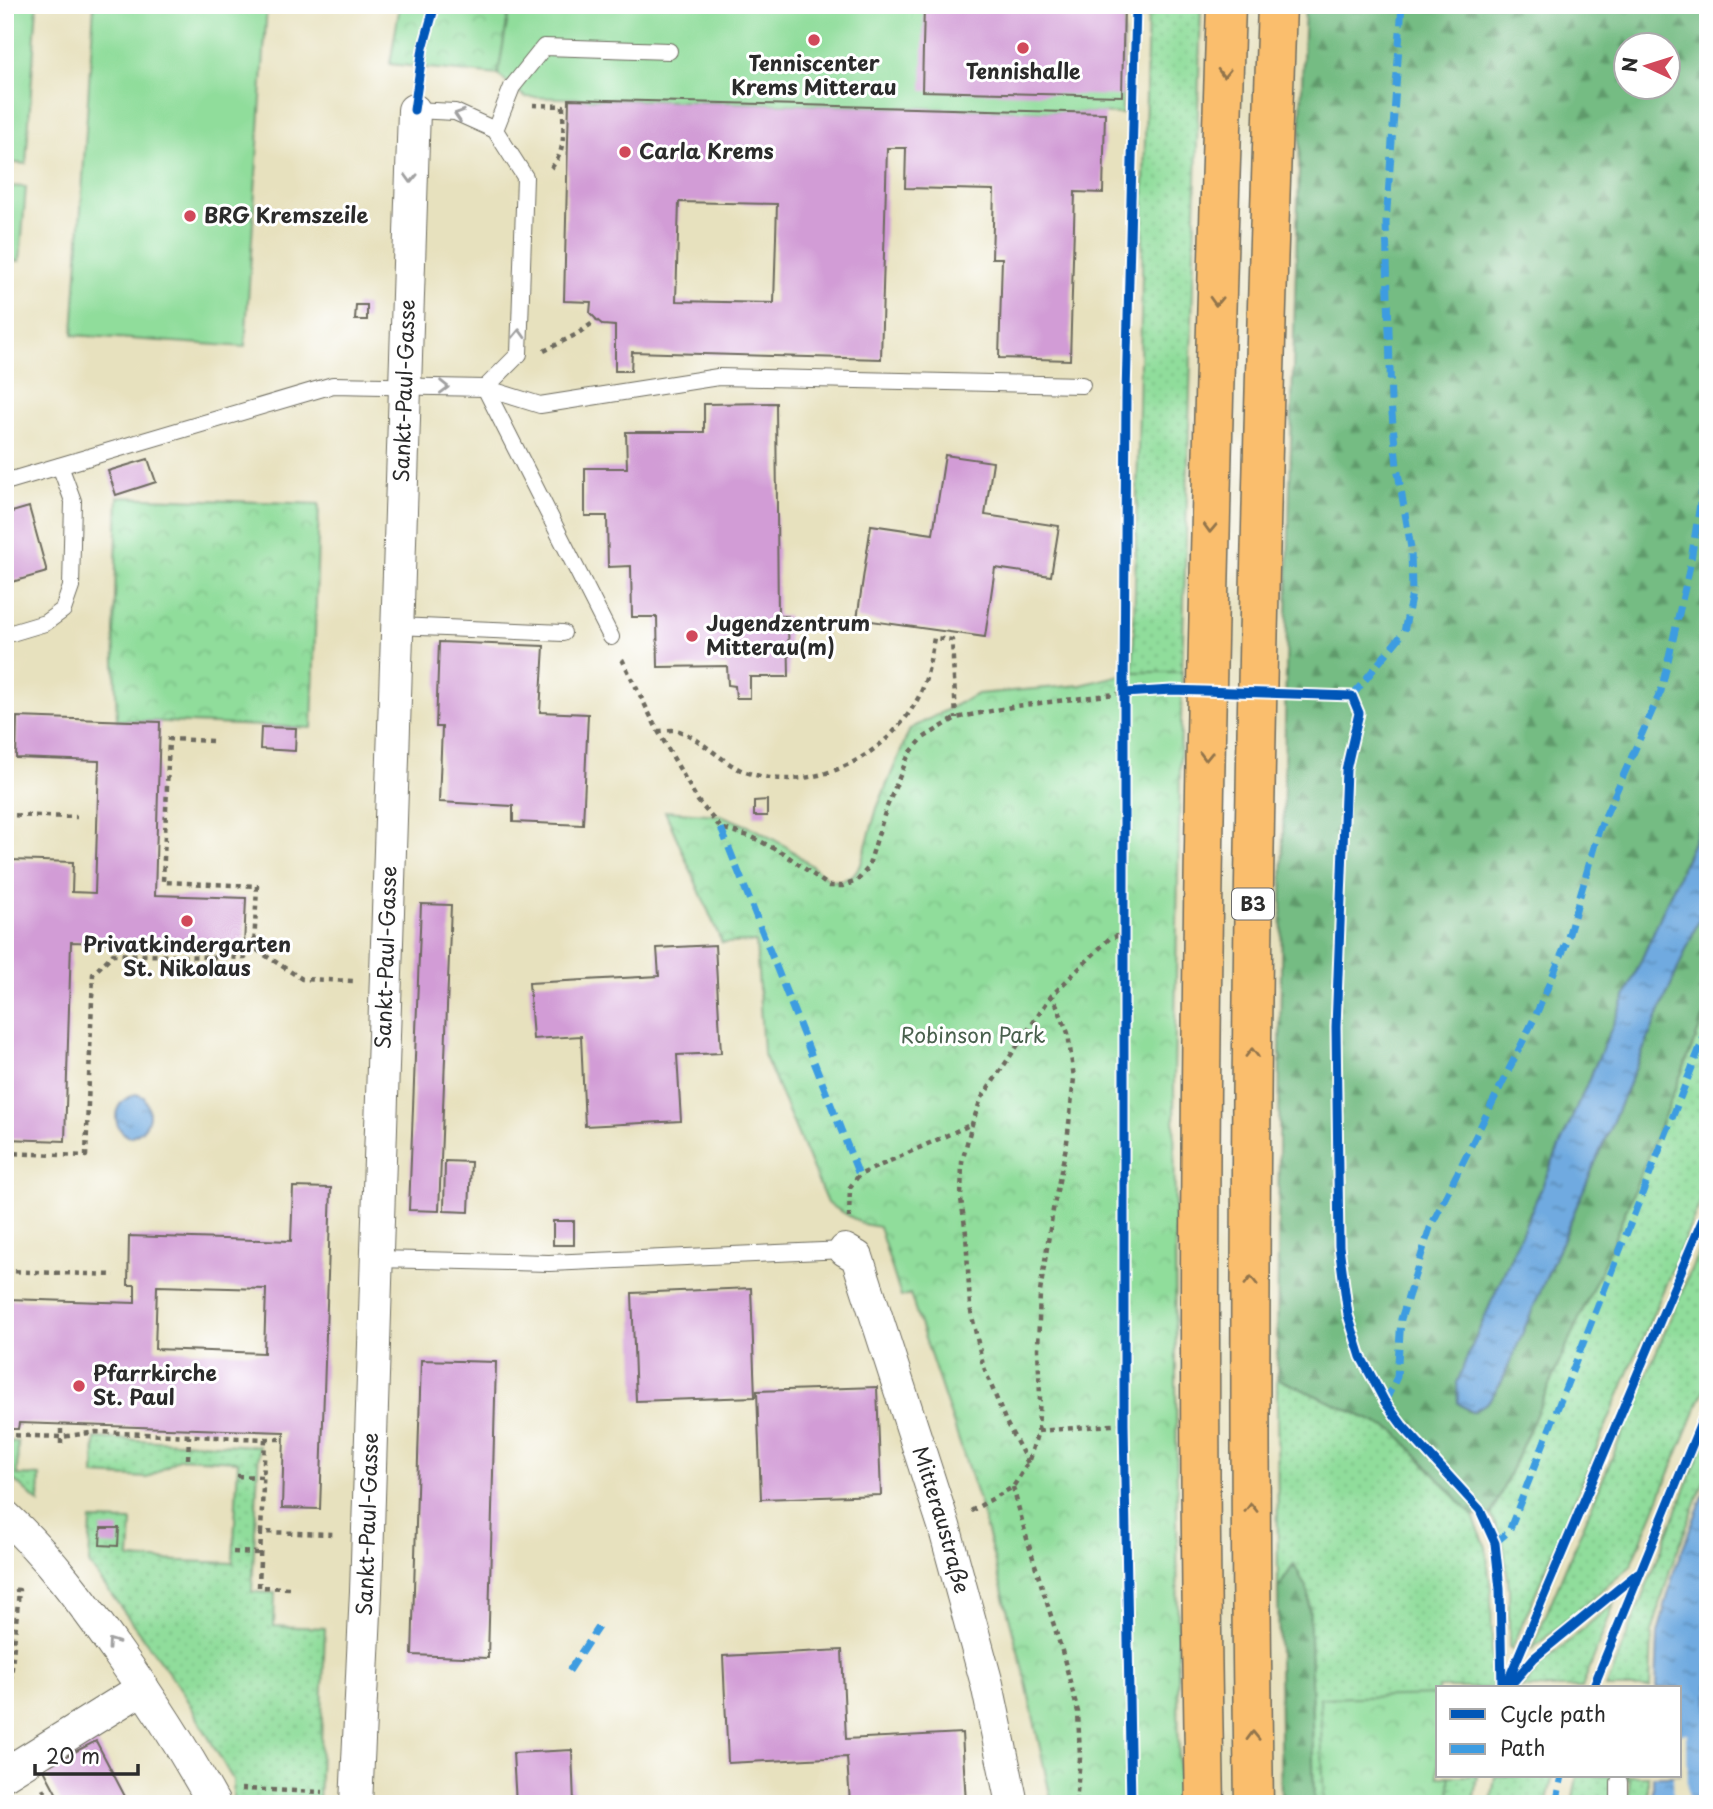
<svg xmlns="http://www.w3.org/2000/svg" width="1713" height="1809" viewBox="0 0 1713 1809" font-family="'Playpen Sans',sans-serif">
<defs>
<pattern id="grass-dots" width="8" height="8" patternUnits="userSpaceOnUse" patternTransform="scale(1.75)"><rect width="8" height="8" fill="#90dd9b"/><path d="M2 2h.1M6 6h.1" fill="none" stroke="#7cbe86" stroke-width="1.8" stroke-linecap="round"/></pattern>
<pattern id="forest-firs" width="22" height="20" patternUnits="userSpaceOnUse" patternTransform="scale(1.75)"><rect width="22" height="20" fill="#74bc83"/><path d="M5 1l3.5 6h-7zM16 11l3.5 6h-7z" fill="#5f996b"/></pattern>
<pattern id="park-crowns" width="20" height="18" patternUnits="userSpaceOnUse" patternTransform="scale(1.75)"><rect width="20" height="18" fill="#90dd9b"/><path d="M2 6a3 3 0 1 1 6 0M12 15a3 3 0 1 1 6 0" fill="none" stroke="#7cbe86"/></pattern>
<pattern id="water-ripples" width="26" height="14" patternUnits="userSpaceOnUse" patternTransform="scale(1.75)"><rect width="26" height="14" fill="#6faae0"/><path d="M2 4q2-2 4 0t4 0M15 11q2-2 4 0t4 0" fill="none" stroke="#5b8bb6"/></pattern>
</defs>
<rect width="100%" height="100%" fill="#fff"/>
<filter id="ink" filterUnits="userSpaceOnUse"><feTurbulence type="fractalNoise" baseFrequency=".0143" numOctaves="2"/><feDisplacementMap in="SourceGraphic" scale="14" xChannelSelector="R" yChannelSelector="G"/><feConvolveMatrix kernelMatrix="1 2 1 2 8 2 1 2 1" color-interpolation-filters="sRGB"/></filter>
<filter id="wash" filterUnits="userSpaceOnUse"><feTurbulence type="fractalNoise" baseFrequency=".00686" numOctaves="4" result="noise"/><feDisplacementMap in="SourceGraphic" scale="28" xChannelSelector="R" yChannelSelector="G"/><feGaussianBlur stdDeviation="1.57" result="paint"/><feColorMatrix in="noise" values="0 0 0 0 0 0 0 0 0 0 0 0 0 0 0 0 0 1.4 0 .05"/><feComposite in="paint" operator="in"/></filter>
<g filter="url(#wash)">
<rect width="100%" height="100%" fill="#e7e1be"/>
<!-- grass -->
<g fill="url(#grass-dots)" stroke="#5e8463" stroke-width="2">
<path d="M1148 5H1201L1182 672H1133Z"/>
<path d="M1708 1008V1184L1512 1649 1509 1647V1589L1503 1543 1491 1515 1611 1247Z"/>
<path d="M1708 1229V1380L1631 1566 1531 1650Z"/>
<path d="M1277 1378 1395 1431 1473 1516 1486 1547 1491 1591 1493 1688H1438V1776H1477L1473 1804H1314L1309 1594 1294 1564 1278 1589Z"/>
<path d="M1708 1432V1471L1670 1570 1652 1633 1650 1688H1606Z"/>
<path d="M95 1438 259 1446 252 1592 275 1593 274 1626 325 1628 319 1804H237L233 1797V1780L182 1691 89 1564 91 1520 132 1521 130 1559 233 1563 238 1461 180 1458 148 1478 94 1475Z"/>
<path d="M5 1441 18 1442 17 1475 40 1476 39 1503 5 1472Z"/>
<path d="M1615 1602 1582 1688H1521L1540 1665Z"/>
<path d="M1495 1776H1553L1546 1804H1491Z"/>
<path d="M1577 1776H1648V1804H1630L1629 1779H1611L1610 1804H1572Z"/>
</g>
<!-- forest -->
<g fill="url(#forest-firs)" stroke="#507457" stroke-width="2" fill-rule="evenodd">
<path d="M1305 5H1708V808L1465 1362 1458 1403 1471 1412 1488 1402 1502 1381 1708 898V1008L1611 1247 1491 1515 1473 1516 1395 1431 1277 1378C1280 921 1287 463 1305 5ZM1626 46H1668V88H1626Z"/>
<path d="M1294 1564 1309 1594 1314 1804H1281L1278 1589Z"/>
</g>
<!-- park -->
<g fill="url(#park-crowns)" stroke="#5e8463" stroke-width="2">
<path d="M400 5H510L498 75 390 64Z"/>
<path d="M118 497 319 504 312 728 117 720 114 632Z"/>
<path d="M1133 672H1182L1174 1079 1179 1804H1052L1025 1678 979 1501 910 1294 901 1297 879 1227 863 1224 827 1203 763 1052 756 942 722 943 665 811 721 815 755 829 787 847 830 880 841 881 853 875 861 864 877 808 910 729 977 694 1081 685Z"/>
<path d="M1438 1695V1776H1449L1450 1804H1324L1320 1698Z"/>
</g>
<!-- garden -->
<g fill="#90dd9b" stroke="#5e8463" stroke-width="2">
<path d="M5 5H37L26 164 5 162Z"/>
<path d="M94 5H267L245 347 73 335Z"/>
<path d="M510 5H1124L1122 114 525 97 498 75Z"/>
<path d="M5 186 26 187 20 261 5 260Z"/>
</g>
<!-- water -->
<g fill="url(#water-ripples)" stroke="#4d6a86" stroke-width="2">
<path d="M1708 808V898L1502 1381 1488 1402 1472 1412 1458 1403 1457 1383 1465 1362Z"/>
<path d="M136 1094 144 1097C154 1114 149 1131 129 1137 108 1125 114 1100 136 1094Z"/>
<path d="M1708 1483V1804H1653V1776H1680V1688H1656L1658 1634 1674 1571Z"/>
</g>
<!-- pier -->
<path fill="#e7e1be" d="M1687 1733 1688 1804H1674L1673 1776H1680V1734Z"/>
<g id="blocks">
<!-- building -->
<g fill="#d29cd6" fill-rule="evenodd">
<path d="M924 5H1124L1122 96 922 91Z"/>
<path d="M569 99 1105 113 1103 193 1075 192 1070 360 999 358 1002 258H992L994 190 905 188 906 148H887L881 359 632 352 631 371H615V326L603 325 597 320 590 313 591 302 564 301ZM679 202 777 204 774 303 676 301Z"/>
<path d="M356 305H367V320H355Z"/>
<path d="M776 403 778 616H788L789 677H750V698H736L735 686 728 685 727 666 658 667 657 617H632L631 566 608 567 607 516H585V468H627L626 432H704V404Z"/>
<path d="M945 455 993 462 985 515 1059 526 1051 576 995 568 985 637 857 619 871 525 933 534Z"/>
<path d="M148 459 156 482 116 495 108 471Z"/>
<path d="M29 507 47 572 5 584V514Z"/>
<path d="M439 642 544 646 540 712 588 714 583 825 513 822V806L439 802 442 727H436Z"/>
<path d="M17 717 160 722 155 895 246 898 244 947 71 942 65 1141 5 1139V1030L9 921H5V905H9L11 860 73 862 72 892 95 893 99 761 16 758Z"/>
<path d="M261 727 296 728 295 751 260 749Z"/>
<path d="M767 800V816H754V801Z"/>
<path d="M421 904 451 905 439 1211 409 1210Z"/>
<path d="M715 945 721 1053 677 1055 681 1121 585 1126 581 1036 533 1039 529 983 659 976 657 948Z"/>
<path d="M445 1161 471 1162 469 1212 444 1211Z"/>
<path d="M293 1187 331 1188 320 1509 282 1508 284 1432 19 1423 18 1429H5V1288H9L8 1299 135 1303V1285H128L129 1236 291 1241ZM157 1286 266 1289 264 1353 155 1349Z"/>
<rect x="553" y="1221" width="21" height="24"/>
<path d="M751 1288 755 1397 636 1401 632 1293Z"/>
<path d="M421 1360 496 1362 488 1658 412 1655Z"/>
<path d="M877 1387 881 1495 761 1499 757 1391Z"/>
<path d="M101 1528H119L118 1546 100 1545Z"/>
<path d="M842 1650 846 1739 962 1733 966 1804H850L847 1757 728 1763 723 1656Z"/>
<path d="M96 1741 129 1804H62L43 1768Z"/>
<path d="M572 1750 574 1804H516L513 1753Z"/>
</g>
</g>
</g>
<g filter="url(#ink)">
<use href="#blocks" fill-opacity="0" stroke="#6d6b5e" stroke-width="2"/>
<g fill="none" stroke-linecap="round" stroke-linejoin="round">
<defs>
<g id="lane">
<path d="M414 110 455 112 495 130 525 177 519 354 485 388"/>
<path d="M495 130 512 87 544 47 669 51"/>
<path d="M485 388 611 637"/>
<path d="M5 482 333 385 485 388 540 405 718 377 1082 385"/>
<path d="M396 626 563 633"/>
<path d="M5 635 45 623 63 610 71 587 73 501 60 466"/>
<path d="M376 1259 549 1263 845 1250"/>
<path d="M1619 1804V1782"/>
</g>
<g id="street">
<path id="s1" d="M845 1250 857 1257 944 1526 987 1684 1012 1804"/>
<path d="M5 1516C49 1556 83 1603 117 1651 152 1700 185 1751 214 1804"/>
<path d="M5 1774 143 1688"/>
<path id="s2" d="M356 1804 366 1591 414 110"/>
</g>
<g id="highway">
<path d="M1205 1804C1192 1204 1206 604 1226 5"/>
<path d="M1254 1804C1244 1204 1255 605 1277 5"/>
</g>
</defs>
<!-- lane casing -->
<use href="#lane" stroke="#6d6b5e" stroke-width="18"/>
<!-- street casing -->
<use href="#street" stroke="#6d6b5e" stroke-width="34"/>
<!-- highway casing -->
<use href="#highway" stroke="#6d6b5e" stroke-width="41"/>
<!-- path -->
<g stroke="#6d6b5e" stroke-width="4.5" stroke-dasharray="5 5" stroke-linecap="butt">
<path d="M533 105 563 106C563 129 567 153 549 170"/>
<path d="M544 351 577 334 597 320"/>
<path d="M622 659 658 731 698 801 721 828 752 837 783 853 829 886H843L857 881 868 868 886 809 909 754 923 738 956 718 1016 706 1124 693"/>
<path d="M658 731C664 731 673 729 679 731 700 738 722 762 743 771 809 796 885 759 917 700 928 681 930 659 934 638L952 640 956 718"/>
<path d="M212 741 169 739 163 882 257 886 254 948"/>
<path d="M5 815 77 817"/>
<path d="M5 1153 86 1156 93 974 113 954 245 958 254 948 302 979 354 981"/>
<path d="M849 1218 850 1187 859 1175 972 1124"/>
<path d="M5 1271 115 1275"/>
<path d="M1038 1431 1124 1424"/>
<path d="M5 1435 61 1437 96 1432 265 1439 261 1532 334 1534"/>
<path d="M265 1439H284"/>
<path d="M61 1444V1425"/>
<path d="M188 1459 189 1436"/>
<path d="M1028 1463 1006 1422 983 1365 970 1307 966 1233 961 1199 962 1162 972 1124 981 1099 1052 995 1110 938 1125 934"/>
<path d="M237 1476 263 1477"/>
<path d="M1013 1487 1027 1539 1062 1651 1078 1712 1080 1758 1076 1804"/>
<path d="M971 1511 1013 1487 1028 1463 1038 1431 1040 1396 1038 1349 1040 1292 1053 1210 1067 1142 1074 1078 1068 1033 1053 996"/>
<path d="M261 1532 259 1587 289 1588"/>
<path d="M233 1552 260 1553"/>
<path d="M5 1589 19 1590 11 1678"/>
<path d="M43 1788 51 1804"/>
<path d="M241 1789 323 1792"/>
</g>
<!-- lane -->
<use href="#lane" stroke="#fff" stroke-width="16"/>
<!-- street -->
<use href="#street" stroke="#fff" stroke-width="32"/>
<!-- highway -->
<use href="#highway" stroke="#fabe6d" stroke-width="38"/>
<!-- quiet -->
<g stroke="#3d9ce1" stroke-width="7" stroke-dasharray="14 7" stroke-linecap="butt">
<path d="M1352 696 1404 632 1412 593 1411 548 1397 467 1391 403 1386 223 1402 5"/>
<path d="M721 828 859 1175"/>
<path d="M1385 1402 1397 1377 1401 1319 1430 1228 1535 1017 1566 944 1599 830 1661 691 1690 566 1708 454"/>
<path d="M1495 1543 1509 1531 1708 1027"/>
<path d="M569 1671 598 1627"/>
<path d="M1556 1804 1562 1776"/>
</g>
<defs>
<g id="cycleway">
<path d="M414 110 423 48 435 5"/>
<path d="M1124 693 1172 690 1352 696 1359 713 1346 770 1336 1027 1339 1246 1348 1315 1361 1357 1385 1402 1402 1425 1480 1510 1495 1543 1500 1589 1502 1688"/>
<path d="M1514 1681 1534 1658 1638 1573"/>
<path d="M1505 1688 1708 1207"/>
<path d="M1593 1688 1708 1406"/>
<path d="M1131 1804 1124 1424V693L1126 395 1136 5"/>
</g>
</defs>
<!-- cycleway casing -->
<use href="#cycleway" stroke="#fff" stroke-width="13"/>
<!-- cycleway -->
<use href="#cycleway" stroke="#0057b8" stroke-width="9"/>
</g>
<!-- one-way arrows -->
<defs><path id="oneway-chevron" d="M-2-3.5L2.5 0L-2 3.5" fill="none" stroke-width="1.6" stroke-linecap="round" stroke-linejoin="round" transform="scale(1.75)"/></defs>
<g stroke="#92744c">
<use href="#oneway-chevron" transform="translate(1224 73) rotate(92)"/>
<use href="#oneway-chevron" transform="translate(1216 301) rotate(92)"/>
<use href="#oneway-chevron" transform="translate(1210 528) rotate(92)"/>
<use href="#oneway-chevron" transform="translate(1206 756) rotate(91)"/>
<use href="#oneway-chevron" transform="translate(1252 1053) rotate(-90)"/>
<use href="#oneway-chevron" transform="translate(1251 1281) rotate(-90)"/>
<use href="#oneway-chevron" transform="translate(1251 1508) rotate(-90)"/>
<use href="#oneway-chevron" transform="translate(1253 1736) rotate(-91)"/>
</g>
<g stroke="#a0a0a0">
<use href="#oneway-chevron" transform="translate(459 115) rotate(-162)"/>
<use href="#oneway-chevron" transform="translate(411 178) rotate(92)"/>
<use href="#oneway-chevron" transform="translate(519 334) rotate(-88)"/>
<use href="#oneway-chevron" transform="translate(444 387) rotate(1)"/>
<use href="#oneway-chevron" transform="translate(112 1643) rotate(-125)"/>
</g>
</g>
<!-- markers -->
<g fill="#d1495b" stroke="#fff" stroke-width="2.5">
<circle cx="814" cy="40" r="7"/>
<circle cx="1023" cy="48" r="7"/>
<circle cx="625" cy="152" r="7"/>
<circle cx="190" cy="216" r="7"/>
<circle cx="692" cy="636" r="7"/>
<circle cx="187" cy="921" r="7"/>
<circle cx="79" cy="1386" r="7"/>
</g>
<g text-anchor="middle" stroke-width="6" stroke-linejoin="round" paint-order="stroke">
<!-- shield labels -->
<rect fill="#fff" stroke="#6b6b6b" stroke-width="2" x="1232" y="888.5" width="42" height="31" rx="5"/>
<g font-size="19" font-weight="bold" fill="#2b2b2b">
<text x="1253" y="911">B3</text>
</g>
<!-- poi labels -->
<g font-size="21" font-weight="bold" fill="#2b2b2b" stroke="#fff" text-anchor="start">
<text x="814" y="71" text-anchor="middle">Tenniscenter<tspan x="814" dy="24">Krems Mitterau</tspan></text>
<text x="1023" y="79" text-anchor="middle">Tennishalle</text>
<text x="639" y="159">Carla Krems</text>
<text x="204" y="223">BRG Kremszeile</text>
<text x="706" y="631">Jugendzentrum<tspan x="706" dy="24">Mitterau(m)</tspan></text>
<text x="187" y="952" text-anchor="middle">Privatkindergarten<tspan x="187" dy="24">St. Nikolaus</tspan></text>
<text x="93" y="1381">Pfarrkirche<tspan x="93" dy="24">St. Paul</tspan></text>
</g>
<!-- street labels -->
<g font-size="21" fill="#2b2b2b" stroke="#fff">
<text dy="7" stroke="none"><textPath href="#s2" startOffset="1414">Sankt-Paul-Gasse</textPath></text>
<text dy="7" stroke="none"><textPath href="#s2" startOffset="847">Sankt-Paul-Gasse</textPath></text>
<text dy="7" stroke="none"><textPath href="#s1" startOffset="290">Mitteraustraße</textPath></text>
<text dy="7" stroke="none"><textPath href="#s2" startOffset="280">Sankt-Paul-Gasse</textPath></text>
</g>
<!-- park labels -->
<g font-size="21" fill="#49604d" stroke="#fff">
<text x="973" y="1043">Robinson Park</text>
</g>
</g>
<!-- margin -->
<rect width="1713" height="1809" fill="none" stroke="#fff" stroke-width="28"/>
<!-- legend -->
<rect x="1436" y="1686" width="245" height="91" fill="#ffffff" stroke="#aaaaaa" stroke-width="2"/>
<rect x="1450" y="1709" width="35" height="10" fill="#0057b8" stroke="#aaaaaa" stroke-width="2"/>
<text x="1500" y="1722" font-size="21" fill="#2b2b2b">Cycle path</text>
<rect x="1450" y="1744" width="35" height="10" fill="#3d9ce1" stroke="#aaaaaa" stroke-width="2"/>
<text x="1500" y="1756" font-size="21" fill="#2b2b2b">Path</text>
<!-- north arrow -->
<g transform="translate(1647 66) rotate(274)"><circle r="33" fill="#ffffff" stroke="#aaaaaa" stroke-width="2"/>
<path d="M0-5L12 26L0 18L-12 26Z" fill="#d1495b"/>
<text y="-10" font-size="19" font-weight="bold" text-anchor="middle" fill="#2b2b2b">N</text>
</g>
<!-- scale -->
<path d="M35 1764v10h103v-10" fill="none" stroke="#2b2b2b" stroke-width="3.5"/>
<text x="46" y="1764" font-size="21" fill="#2b2b2b" stroke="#ffffff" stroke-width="5" paint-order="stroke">20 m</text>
</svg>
